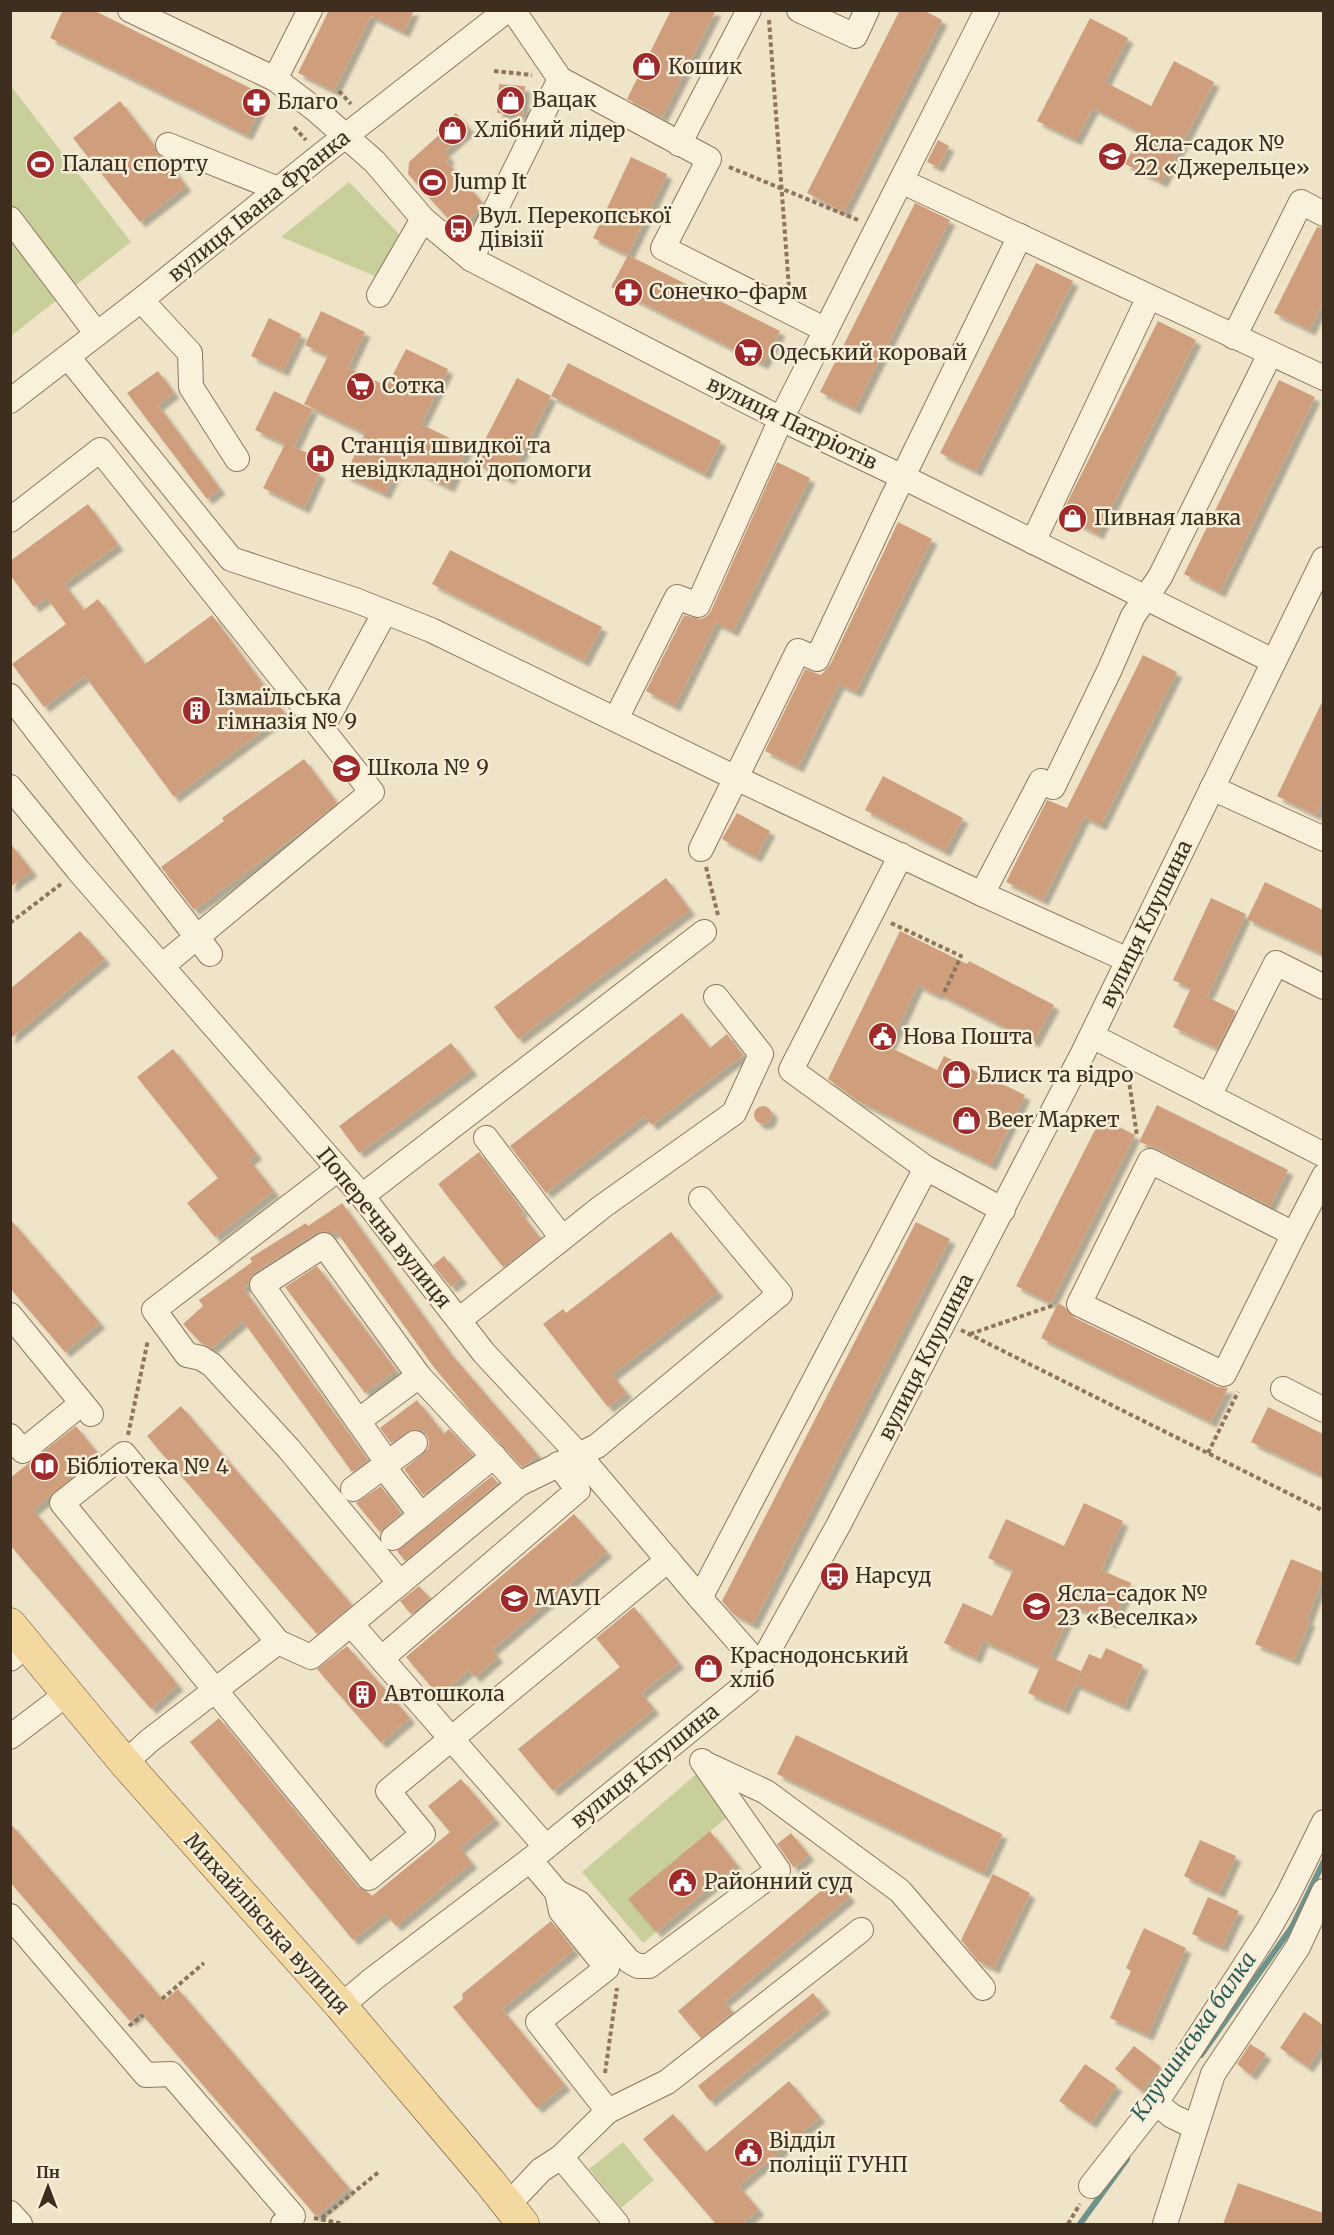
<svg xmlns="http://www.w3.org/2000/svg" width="1334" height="2235" viewBox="0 0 1334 2235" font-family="Merriweather,serif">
<defs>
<filter id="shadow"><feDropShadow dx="5.5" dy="5.5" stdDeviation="1.5" flood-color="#0004"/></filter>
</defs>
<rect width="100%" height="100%" fill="#f0e4c8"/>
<!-- green -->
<g fill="#c9cf9b">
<path d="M11 86 131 242 11 336Z"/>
<path d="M349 182 399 234 377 277 281 237Z"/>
<path d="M700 1771 732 1813 629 1899 656 1932 643 1943 582 1872Z"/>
<path d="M623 2142 654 2180 621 2208 589 2169Z"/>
</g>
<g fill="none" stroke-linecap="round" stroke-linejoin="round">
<!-- stream -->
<g stroke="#6f938a" stroke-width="6">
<path d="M1201 2055 1292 1927 1324 1861"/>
<path d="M1080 2224 1127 2159"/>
</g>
</g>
<!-- building -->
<g fill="#cf9f7d" filter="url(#shadow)">
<path d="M63 10H93L266 96 247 135 50 38Z"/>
<path d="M329 10H414L404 32 371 16 334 91 298 73Z"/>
<path d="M671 10H716L662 117 627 99Z"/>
<path d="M900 10H923L942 20 844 212 807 193Z"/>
<path d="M1090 18 1128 38 1105 82 1151 106 1174 61 1214 82 1162 182 1125 164 1141 133 1093 108 1076 140 1037 121Z"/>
<path d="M499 84 525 86 523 115 497 113Z"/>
<path d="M120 101 154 145 157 154 166 159 186 186 140 222 73 138Z"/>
<path d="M456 113 470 129 444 152 450 158 446 161 483 203 480 210 464 223 453 224 408 174 409 162 440 134 436 130Z"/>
<path d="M938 140 949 146 938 167 927 162Z"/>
<path d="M631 157 667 174 628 255 593 238Z"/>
<path d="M915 203 950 220 855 409 820 392Z"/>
<path d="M1317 227 1323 228V302L1310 330 1274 313Z"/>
<path d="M628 255 780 331 763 364 611 287Z"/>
<path d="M1036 263 1073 281 976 471 940 453Z"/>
<path d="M321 311 365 332 348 368 387 386 406 349 448 369 421 424 468 447 449 487 400 463 385 494 345 475 365 433 304 404 328 356 305 345Z"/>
<path d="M269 318 301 334 283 371 251 356Z"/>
<path d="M1158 321 1196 340 1098 534 1061 515Z"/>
<path d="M568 363 721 441 705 474 551 396Z"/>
<path d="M158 371 174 393 158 405 220 489 207 499 127 393Z"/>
<path d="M517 378 551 396 509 479 474 461Z"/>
<path d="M1279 380 1315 397 1220 592 1184 574Z"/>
<path d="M274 391 312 409 294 447 310 454 305 465 320 473 304 508 263 488 285 444 255 430Z"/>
<path d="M777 462 810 478 733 631 716 623 675 706 646 691 684 615 701 619 707 616 711 611Z"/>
<path d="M88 504 118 545 64 584 84 610 98 599 145 664 212 615 285 714 174 797 85 676 44 707 12 664 66 624 47 598 34 607 10 575V561Z"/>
<path d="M898 522 932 539 856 692 839 684 798 767 765 751 805 669 821 675 830 665Z"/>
<path d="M450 550 602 627 584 661 432 584Z"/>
<path d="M1143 655 1177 672 1101 825 1084 817 1043 900 1006 882 1047 800 1067 808Z"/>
<path d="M1323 700V799L1316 815 1277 796Z"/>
<path d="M304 759 337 803 304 830 194 910 161 867 224 821 222 818Z"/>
<path d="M883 776 963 818 945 851 865 810Z"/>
<path d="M737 813 770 831 756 857 722 839Z"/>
<path d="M10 843 32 871 10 887Z"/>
<path d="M666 878 690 910 518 1039 494 1007Z"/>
<path d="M1265 882 1323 910V954L1247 919Z"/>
<path d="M1211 898 1246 914 1207 997 1236 1011 1217 1048 1173 1027 1191 988 1173 980Z"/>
<path d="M80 931 105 959 10 1039V989Z"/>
<path d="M900 931 967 964 969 961 1054 1005 1034 1042 938 993 937 995 918 985 889 1047 937 1070 944 1056 1025 1095 991 1165 858 1101 828 1079Z"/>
<path d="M682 1013 710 1048 727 1034 743 1055 652 1125 645 1116 546 1193 510 1146Z"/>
<path d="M451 1043 472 1070 359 1153 339 1126Z"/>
<path d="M173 1049 257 1154 249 1160 274 1191 215 1237 187 1203 218 1178 137 1077Z"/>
<path d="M1157 1105 1288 1170 1270 1206 1156 1148 1139 1142Z"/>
<circle cx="763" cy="1115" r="9"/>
<path d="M1101 1118 1135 1135 1051 1303 1016 1286Z"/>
<path d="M479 1152 523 1211 521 1213 540 1238 503 1267 438 1184Z"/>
<path d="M342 1203 450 1353 538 1455 527 1464 522 1467 471 1412 433 1366 336 1231 332 1234 324 1231 316 1233 254 1273 250 1278 248 1285 243 1288 368 1460 352 1472 243 1321 212 1348 201 1343 183 1324 203 1306 199 1300 252 1262 250 1258 306 1223 308 1226Z"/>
<path d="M10 1219 100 1323 65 1352 10 1288Z"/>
<path d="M916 1222 950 1239 753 1624 733 1614 722 1601Z"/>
<path d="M671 1232 718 1292 612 1375 627 1393 608 1407 543 1324 563 1309 566 1313Z"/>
<path d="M444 1256 462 1278 451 1287 433 1265Z"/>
<path d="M317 1266 396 1370 365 1393 285 1287Z"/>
<path d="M1058 1303 1065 1307 1073 1317 1218 1387 1228 1388 1211 1422 1041 1338Z"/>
<path d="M417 1400 444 1434 449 1429 473 1455 423 1495 404 1469 428 1449 429 1442 427 1435 421 1430 413 1429 391 1443 380 1428Z"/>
<path d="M181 1406 352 1605 317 1634 147 1436Z"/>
<path d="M1268 1407 1323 1434V1476L1251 1442Z"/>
<path d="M76 1426 99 1455 33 1510 178 1685 151 1709 10 1545V1478Z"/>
<path d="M492 1476 498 1483 405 1561 397 1551Z"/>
<path d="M381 1486 401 1513 380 1532 356 1503Z"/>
<path d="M1084 1503 1123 1521 1101 1570 1131 1583 1112 1623 1074 1606 1050 1657 1081 1671 1064 1709 1028 1693 1040 1667 983 1641 976 1658 944 1643 963 1603 992 1616 1013 1570 988 1558 1006 1519 1064 1546Z"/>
<path d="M574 1514 607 1552 492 1650 498 1657 475 1677 469 1670 439 1696 406 1657Z"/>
<path d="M1291 1559 1323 1572V1577L1307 1620 1310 1621 1294 1660 1255 1644Z"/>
<path d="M419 1586 430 1598 411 1614 400 1601Z"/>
<path d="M634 1607 679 1663 641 1693 654 1709 553 1791 518 1749 620 1667 596 1638Z"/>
<path d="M347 1646 410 1718 381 1743 317 1669Z"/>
<path d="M1106 1648 1143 1665 1124 1706 1075 1684 1089 1654 1101 1659Z"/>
<path d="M219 1718 358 1887 368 1892 372 1896 450 1832 428 1806 461 1779 495 1819 460 1848 472 1863 396 1926 386 1914 353 1940 190 1742Z"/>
<path d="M796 1735 1002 1834 984 1873 777 1774Z"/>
<path d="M10 1823 164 2001 178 1989 349 2188 316 2216 140 2012 130 2021 10 1882Z"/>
<path d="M710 1831 737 1865 656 1932 628 1899Z"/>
<path d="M791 1833 809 1855 794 1868 777 1844Z"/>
<path d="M1200 1840 1236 1856 1219 1893 1184 1876Z"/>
<path d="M993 1874 1030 1893 994 1968 978 1961 961 1940Z"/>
<path d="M835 1879 850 1897 724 2002 733 2012 701 2038 678 2011Z"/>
<path d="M1208 1897 1239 1911 1222 1947 1192 1934Z"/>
<path d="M551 1921 574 1950 502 2009 565 2085 537 2108 453 2007 463 1999 462 1994Z"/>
<path d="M1144 1928 1186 1948 1148 2035 1110 2018 1131 1971 1126 1968Z"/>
<path d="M813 1993 825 2008 710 2101 698 2086Z"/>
<path d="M1304 2012 1323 2025V2044L1308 2067 1280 2048Z"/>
<path d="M1250 2044 1266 2054 1251 2075 1237 2064Z"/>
<path d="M1134 2046 1161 2067 1142 2091 1115 2069Z"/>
<path d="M1085 2064 1117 2086 1091 2123 1059 2101Z"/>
<path d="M789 2081 820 2117 739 2186 759 2210 742 2224H716L643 2139 673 2114 706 2152Z"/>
<path d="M1238 2183 1323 2213V2224H1223Z"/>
</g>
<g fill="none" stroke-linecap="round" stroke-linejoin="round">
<defs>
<g id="minor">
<path d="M130 10 275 79"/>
<path d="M310 10 275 79 316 110 375 162 423 219 471 259 781 419 903 477 1273 661"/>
<path d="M513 10 560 79 709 159 663 248 826 330"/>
<path d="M799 10 855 36 867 10"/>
<path d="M679 144 749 10"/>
<path d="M168 145 278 189"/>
<path d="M901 181 1324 378"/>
<path d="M10 219 97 334"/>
<path d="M471 259 560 79"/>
<path d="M379 295 423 219"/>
<path d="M141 300 190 353 191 387 237 459"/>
<path d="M1234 337 1301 202 1324 214"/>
<path d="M68 357 231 559 355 600 431 630 736 778 982 894 1128 960"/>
<path d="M10 401 141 300 321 155 507 10"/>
<path d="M10 520 100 450 372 792 162 966"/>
<path d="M1033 542 1149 297"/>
<path d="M10 696 210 954"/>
<path d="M616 719 677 597 698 605 781 419 987 10"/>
<path d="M322 728 385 612"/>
<path d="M10 787 78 870 362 1196 484 1353 579 1455 700 1598 760 1666"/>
<path d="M1212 788 1324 839"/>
<path d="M701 849 798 651 817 659 892 499 1020 236"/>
<path d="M901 855 791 1070 926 1168 1003 1210"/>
<path d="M982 894 1041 781 1053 787 1110 669 1133 616 1160 577 1270 354"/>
<path d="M1092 1036 1324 1155"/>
<path d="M1209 1096 1276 963 1324 987"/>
<path d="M486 1138 562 1238"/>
<path d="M338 1169 154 1310 187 1355 201 1358 212 1365 289 1449 400 1583"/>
<path d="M362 1196 704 932"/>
<path d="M1294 1234 1150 1161 1079 1304 1224 1374 1294 1234 1324 1176"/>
<path d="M10 1315 91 1414"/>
<path d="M459 1320 603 1206 734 1113 761 1054 716 997"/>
<path d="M1283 1389 1324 1410"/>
<path d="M358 1421 419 1376"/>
<path d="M10 1436 23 1451 82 1403"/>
<path d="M353 1489 415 1443"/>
<path d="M421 1515 390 1475 382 1455 262 1285 324 1245 419 1376 519 1484"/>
<path d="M393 1538 494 1456"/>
<path d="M668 1560 388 1791 423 1834 369 1878 62 1503 124 1454 278 1642 311 1657 519 1484 597 1446 780 1294 701 1199"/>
<path d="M700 1598 926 1168"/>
<path d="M351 1624 546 1847"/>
<path d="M382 1658 578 1490 558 1464"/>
<path d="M10 1659 28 1644"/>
<path d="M10 1737 68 1693"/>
<path d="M125 1763 149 1741 278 1642"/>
<path d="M704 1763 766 1792 900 1891 983 1988"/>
<path d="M530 1860 557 1892 561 1911 607 1968 538 2022 608 2111"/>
<path d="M557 1892 579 1903 629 1961 638 1966H649L778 1870 702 1761"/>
<path d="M10 1916 146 2075 171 2074 293 2216 283 2224"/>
<path d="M341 2006 373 1979 530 1860 749 1682 760 1666 838 1526 1083 1053 1324 559"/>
<path d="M1156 2103 1172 2116 1195 2127"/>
<path d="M561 2157 617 2224"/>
<path d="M1091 2186 1156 2103 1268 1930 1288 1895 1324 1822"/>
<path d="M507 2206 541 2170 561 2157 608 2111 667 2082 861 1930"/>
<path d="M10 2213 20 2224"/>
<path d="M1165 2224 1213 2074 1298 1947 1324 1891"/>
</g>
<path id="major" d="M10 1624 125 1763 341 2006 489 2181 523 2224"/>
</defs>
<!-- minor casing -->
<use href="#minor" stroke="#8d765c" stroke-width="26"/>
<!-- major casing -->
<use href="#major" stroke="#5b4430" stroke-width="33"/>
<!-- path -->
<g stroke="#8d765c" stroke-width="4" stroke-dasharray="4.5 3" stroke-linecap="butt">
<path d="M769 20 789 288"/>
<path d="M494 71 532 75"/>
<path d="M339 91 351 104"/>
<path d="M294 127 306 140"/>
<path d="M729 167 858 220"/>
<path d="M706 867 718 915"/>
<path d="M10 923 61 884"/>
<path d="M891 923 961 956 943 995"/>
<path d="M1126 1079 1129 1081 1137 1136"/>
<path d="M961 1330 1324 1511"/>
<path d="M970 1334 1054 1305"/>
<path d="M128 1435 148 1340"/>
<path d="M1208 1453 1238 1392"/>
<path d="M162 1999 204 1963"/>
<path d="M129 2026 143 2015"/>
<path d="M605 2073 617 1988"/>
<path d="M314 2218 344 2224"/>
<path d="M322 2218 380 2171"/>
<path d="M1068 2224 1080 2204"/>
</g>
<!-- minor -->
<use href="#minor" stroke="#faf1dc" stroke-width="24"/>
<!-- major -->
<use href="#major" stroke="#f3d9a0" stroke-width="32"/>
</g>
<!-- icons -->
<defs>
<symbol id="shop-disc" viewBox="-11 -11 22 22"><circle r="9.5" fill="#9e2a2b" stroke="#f7eed8"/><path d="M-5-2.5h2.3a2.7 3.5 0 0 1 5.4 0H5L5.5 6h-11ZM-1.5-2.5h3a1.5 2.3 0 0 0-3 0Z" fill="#fff"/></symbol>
<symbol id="pharmacy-disc" viewBox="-11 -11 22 22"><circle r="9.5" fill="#9e2a2b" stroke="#f7eed8"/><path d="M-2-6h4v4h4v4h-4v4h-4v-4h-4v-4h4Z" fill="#fff"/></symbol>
<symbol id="school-disc" viewBox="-11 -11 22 22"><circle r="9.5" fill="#9e2a2b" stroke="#f7eed8"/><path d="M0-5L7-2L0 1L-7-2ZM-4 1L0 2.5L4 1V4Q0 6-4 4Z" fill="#fff"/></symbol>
<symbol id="stadium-disc" viewBox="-11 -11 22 22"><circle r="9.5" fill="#9e2a2b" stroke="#f7eed8"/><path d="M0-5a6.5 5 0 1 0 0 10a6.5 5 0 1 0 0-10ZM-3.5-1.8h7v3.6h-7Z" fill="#fff"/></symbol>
<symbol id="bus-disc" viewBox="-11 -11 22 22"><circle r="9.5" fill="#9e2a2b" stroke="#f7eed8"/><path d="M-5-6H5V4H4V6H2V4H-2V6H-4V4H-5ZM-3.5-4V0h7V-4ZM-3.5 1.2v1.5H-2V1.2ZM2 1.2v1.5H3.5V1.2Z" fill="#fff"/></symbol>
<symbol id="supermarket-disc" viewBox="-11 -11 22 22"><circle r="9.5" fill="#9e2a2b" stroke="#f7eed8"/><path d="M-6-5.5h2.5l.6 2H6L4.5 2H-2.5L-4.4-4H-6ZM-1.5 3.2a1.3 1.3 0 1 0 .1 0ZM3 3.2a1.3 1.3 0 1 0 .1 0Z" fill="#fff"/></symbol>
<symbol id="hospital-disc" viewBox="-11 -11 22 22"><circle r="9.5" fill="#9e2a2b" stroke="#f7eed8"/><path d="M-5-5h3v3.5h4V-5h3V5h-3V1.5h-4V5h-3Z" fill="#fff"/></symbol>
<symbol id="building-disc" viewBox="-11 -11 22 22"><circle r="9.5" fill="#9e2a2b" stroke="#f7eed8"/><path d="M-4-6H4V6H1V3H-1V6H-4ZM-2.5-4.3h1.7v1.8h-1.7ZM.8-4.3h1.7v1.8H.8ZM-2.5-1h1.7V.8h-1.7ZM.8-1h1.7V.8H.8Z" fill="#fff"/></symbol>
<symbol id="civic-disc" viewBox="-11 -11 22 22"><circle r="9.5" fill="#9e2a2b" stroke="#f7eed8"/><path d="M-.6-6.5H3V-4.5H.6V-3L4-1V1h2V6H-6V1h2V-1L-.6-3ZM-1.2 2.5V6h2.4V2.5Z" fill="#fff"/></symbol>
<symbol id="library-disc" viewBox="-11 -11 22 22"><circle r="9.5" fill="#9e2a2b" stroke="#f7eed8"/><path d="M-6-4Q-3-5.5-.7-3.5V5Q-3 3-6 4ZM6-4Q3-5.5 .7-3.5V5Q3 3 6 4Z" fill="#fff"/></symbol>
<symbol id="university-disc" viewBox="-11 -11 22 22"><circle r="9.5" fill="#9e2a2b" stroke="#f7eed8"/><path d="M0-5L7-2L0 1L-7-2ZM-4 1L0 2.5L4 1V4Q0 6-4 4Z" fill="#fff"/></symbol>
</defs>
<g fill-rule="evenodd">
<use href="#shop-disc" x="630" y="50" width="33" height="33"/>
<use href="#shop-disc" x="494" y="84" width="33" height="33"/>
<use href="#pharmacy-disc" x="240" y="86" width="33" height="33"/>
<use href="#shop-disc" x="436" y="114" width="33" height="33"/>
<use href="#school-disc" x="1096" y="140" width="33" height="33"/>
<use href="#stadium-disc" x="24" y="148" width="33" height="33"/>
<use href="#stadium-disc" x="416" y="166" width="33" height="33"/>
<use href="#bus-disc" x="442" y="212" width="33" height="33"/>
<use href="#pharmacy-disc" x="612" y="276" width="33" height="33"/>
<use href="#supermarket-disc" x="732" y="336" width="33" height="33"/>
<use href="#supermarket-disc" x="344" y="370" width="33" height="33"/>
<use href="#hospital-disc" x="304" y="442" width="33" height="33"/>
<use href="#shop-disc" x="1056" y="502" width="33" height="33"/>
<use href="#building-disc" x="180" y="694" width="33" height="33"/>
<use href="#school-disc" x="330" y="752" width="33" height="33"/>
<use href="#civic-disc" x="866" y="1020" width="33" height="33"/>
<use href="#shop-disc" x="940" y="1058" width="33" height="33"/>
<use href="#shop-disc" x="950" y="1104" width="33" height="33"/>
<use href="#library-disc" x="28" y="1450" width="33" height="33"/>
<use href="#bus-disc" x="818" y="1560" width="33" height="33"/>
<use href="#university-disc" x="498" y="1582" width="33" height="33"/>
<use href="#school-disc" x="1020" y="1590" width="33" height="33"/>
<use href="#shop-disc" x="692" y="1652" width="33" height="33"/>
<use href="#building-disc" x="346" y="1678" width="33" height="33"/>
<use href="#civic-disc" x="666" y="1866" width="33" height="33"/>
<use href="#civic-disc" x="732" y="2136" width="33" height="33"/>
</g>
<g text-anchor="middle" stroke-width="5" stroke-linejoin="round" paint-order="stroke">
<!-- poi labels -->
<g font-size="21" fill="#3d2e20" stroke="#f7eed8" text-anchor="start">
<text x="668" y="74">Кошик</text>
<text x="532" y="107">Вацак</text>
<text x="277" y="109">Благо</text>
<text x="474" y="137">Хлібний лідер</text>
<text x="1134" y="151">Ясла-садок №<tspan x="1134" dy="24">22 «Джерельце»</tspan></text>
<text x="62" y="171">Палац спорту</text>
<text x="453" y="189">Jump It</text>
<text x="479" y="223">Вул. Перекопської<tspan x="479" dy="24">Дівізії</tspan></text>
<text x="649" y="299">Сонечко-фарм</text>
<text x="770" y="360">Одеський коровай</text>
<text x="382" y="393">Сотка</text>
<text x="341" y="453">Станція швидкої та<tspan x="341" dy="24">невідкладної допомоги</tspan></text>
<text x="1094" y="525">Пивная лавка</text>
<text x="217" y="705">Ізмаїльська<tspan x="217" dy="24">гімназія № 9</tspan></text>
<text x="367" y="775">Школа № 9</text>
<text x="903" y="1044">Нова Пошта</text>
<text x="977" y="1082">Блиск та відро</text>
<text x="987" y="1127">Beer Маркет</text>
<text x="66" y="1474">Бібліотека № 4</text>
<text x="855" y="1583">Нарсуд</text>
<text x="1057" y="1601">Ясла-садок №<tspan x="1057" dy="24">23 «Веселка»</tspan></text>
<text x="535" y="1605">МАУП</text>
<text x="730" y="1663">Краснодонський<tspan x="730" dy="24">хліб</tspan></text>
<text x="384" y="1701">Автошкола</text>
<text x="704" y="1889">Районний суд</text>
<text x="769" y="2148">Відділ<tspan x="769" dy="24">поліції ГУНП</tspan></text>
</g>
<!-- street labels -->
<g font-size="21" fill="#3d2e20" stroke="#f7eed8">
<text transform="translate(259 206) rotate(-39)" y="7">вулиця Івана Франка</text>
<text transform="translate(792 423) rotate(26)" y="7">вулиця Патріотів</text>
<text transform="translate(1146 924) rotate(-64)" y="7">вулиця Клушина</text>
<text transform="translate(384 1228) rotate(51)" y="7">Поперечна вулиця</text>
<text transform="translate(926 1357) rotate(-63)" y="7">вулиця Клушина</text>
<text transform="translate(645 1766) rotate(-39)" y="7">вулиця Клушина</text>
<text transform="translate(267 1924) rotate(48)" y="7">Михайлівська вулиця</text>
</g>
<!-- water labels -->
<g font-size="22" font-style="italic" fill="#2f5d5a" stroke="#f7eed8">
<text transform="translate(1193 2036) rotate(-55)" y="8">Клушинська балка</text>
</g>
</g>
<!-- border -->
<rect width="1334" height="2235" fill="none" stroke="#3d2e20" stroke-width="24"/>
<!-- north arrow -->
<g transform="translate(48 2187)" stroke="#f7eed8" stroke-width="4.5" paint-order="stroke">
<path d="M0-4.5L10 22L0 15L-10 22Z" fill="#3d2e20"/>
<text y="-9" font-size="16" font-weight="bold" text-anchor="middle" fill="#3d2e20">Пн</text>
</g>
</svg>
